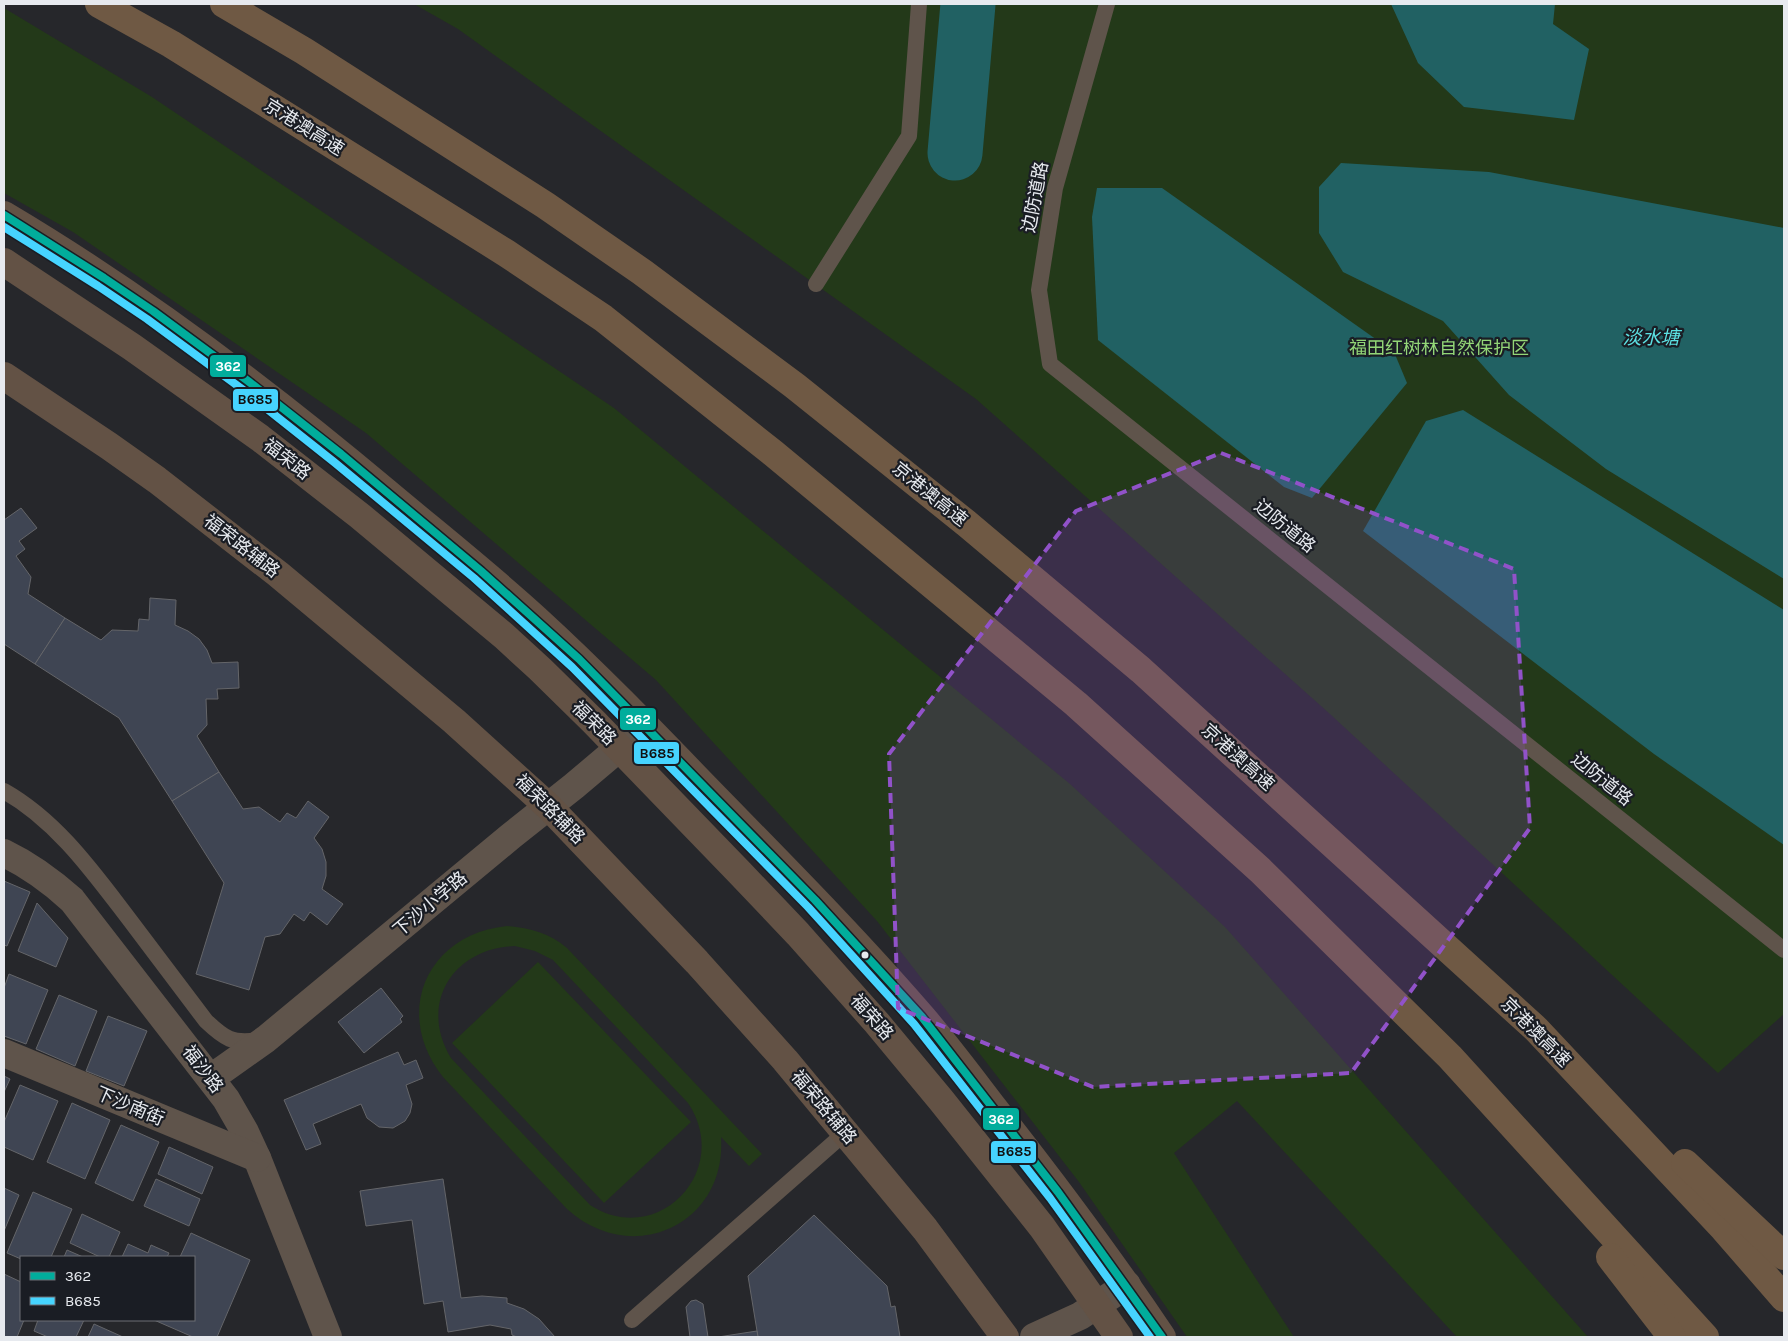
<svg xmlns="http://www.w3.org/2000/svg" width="1788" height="1341" viewBox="0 0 1788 1341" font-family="Karla,'Noto Sans SC',sans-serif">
<rect width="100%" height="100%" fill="#26272b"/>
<!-- green -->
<g fill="#233919" fill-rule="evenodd">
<path d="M414 4H1784V1014L1718 1073 1330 714 976 399 458 29Z"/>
<path d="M4 8 152 97 614 408 1070 784 1225 927 1588 1337H1457L1237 1101 1174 1153 1294 1337H1187L1079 1182 877 921 656 680 366 433 73 232 4 193Z"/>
<path d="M507 926C530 928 549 933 567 948L762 1154 749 1166 721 1137C727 1225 632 1268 567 1209L443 1077C392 1013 427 934 507 926ZM515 946 535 951 553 960 688 1103C733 1170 658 1249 590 1205L451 1058C418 1004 453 948 515 946Z"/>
<path d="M538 962 691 1122 604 1203 452 1043Z"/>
</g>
<!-- water -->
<g fill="#216163">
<path d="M1391 4H1555L1553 24 1589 49 1574 120 1464 107 1418 63Z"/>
<path d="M1341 163 1489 172 1784 228V579L1606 469 1509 395 1443 321 1343 272 1319 233V187Z"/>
<path d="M1097 188H1162L1394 352 1407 383 1312 498 1284 487 1098 340 1092 217Z"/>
<path d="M1463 410 1784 610V845L1654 754 1363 531 1426 421Z"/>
</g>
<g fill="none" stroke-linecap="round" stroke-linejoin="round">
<!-- river -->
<path stroke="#216163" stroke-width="55" d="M955 153 968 4"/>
</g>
<!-- building -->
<g fill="#3f4553" stroke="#646569">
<path d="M21 508 37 528 19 541 25 549 16 556 31 577 28 594 65 618 35 664 4 644V520Z"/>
<path d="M150 598 176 600 175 625 188 631 199 639 207 650 212 663 238 662 239 688 217 689 218 699H206L207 725 197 736 219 772 172 801 119 718 35 664 65 618 101 640 112 630 138 631 139 619 149 620Z"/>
<path d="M219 772 243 809 259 807 280 822 287 813 296 818 308 801 329 817 314 838 322 849 326 862V876L322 889 343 904 327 925 310 912 304 921 294 914 280 934 265 937 249 990 196 974 224 883 172 801Z"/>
<path d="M4 881 30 892 7 946 4 945Z"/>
<path d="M37 903 68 938 56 967 18 951Z"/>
<path d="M9 974 48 990 26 1044 4 1036V988Z"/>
<path d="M381 988 403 1016 400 1019 402 1022 364 1053 338 1022Z"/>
<path d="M59 995 97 1011 75 1066 36 1049Z"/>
<path d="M108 1016 147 1031 124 1086 86 1071Z"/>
<path d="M398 1052 404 1065 416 1060 423 1078 406 1085 412 1104 410 1113 405 1121 393 1128 379 1127 367 1118 361 1104 313 1124 321 1144 306 1150 284 1100Z"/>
<path d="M4 1076 10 1079 4 1092Z"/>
<path d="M20 1085 58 1101 33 1160 4 1147V1122Z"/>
<path d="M72 1103 110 1120 85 1179 47 1162Z"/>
<path d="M121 1125 159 1142 133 1201 95 1183Z"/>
<path d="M169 1147 213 1167 202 1194 158 1174Z"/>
<path d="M156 1179 200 1199 189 1226 144 1206Z"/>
<path d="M443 1179 461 1298 482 1296 507 1298V1303L524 1309 539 1319 555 1337H517L512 1335 511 1329 490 1325 448 1332 443 1301 424 1304 412 1220 366 1226 360 1191Z"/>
<path d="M4 1188 19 1195 4 1231Z"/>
<path d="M33 1192 72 1209 51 1257H21V1259L7 1253Z"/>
<path d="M82 1214 120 1232 109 1257H100L70 1243Z"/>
<path d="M814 1215 887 1286 891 1307 895 1306 900 1337H758L748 1276Z"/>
<path d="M191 1233 250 1260 217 1337H193L154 1320H194V1257H180Z"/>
<path d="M128 1244 148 1253 151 1245 169 1253 167 1257H122Z"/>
<path d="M67 1250 83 1257H64Z"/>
<path d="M4 1274 21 1282V1320H24L17 1337H4Z"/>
<path d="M696 1300 703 1304 708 1337H690L686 1307 691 1301Z"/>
<path d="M38 1320H84L76 1337H48L34 1331Z"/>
<path d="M94 1324 123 1337H88Z"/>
<path d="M757 1331 758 1337H718Z"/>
</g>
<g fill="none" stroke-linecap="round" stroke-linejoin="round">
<!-- lane -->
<g stroke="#5f544b" stroke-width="16">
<path d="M1107 4 1055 188 1039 290 1050 364 1784 950"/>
<path d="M816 284 909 136 919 4"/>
<path d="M4 791C57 821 93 872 129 919 155 953 180 987 206 1021 225 1039 232 1044 259 1040"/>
<path d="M632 1320 846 1132"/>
</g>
<!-- street -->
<g stroke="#5f544b" stroke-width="28">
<path d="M4 853C29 865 51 881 72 900L226 1099 245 1132 257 1158 328 1337"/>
<path d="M4 1053 257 1158"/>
<path d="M211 1078 266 1039 511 836 574 786 619 748 643 724"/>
<path d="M1034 1337 1080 1316 1127 1285"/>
</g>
<!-- secondary -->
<g stroke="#635245" stroke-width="28">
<path d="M4 215C139 295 266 391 386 492 436 534 488 575 536 619 594 672 649 729 704 786 778 862 853 937 922 1017 947 1046 970 1077 993 1107 1052 1182 1109 1258 1162 1337"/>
<path d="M4 262 132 347 260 438 360 516 504 636 540 669 594 722 740 873 798 934 877 1023 941 1100 1042 1227 1119 1337"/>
<path d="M4 376 109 446 157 480 278 574 454 721 549 807 697 962 785 1060 925 1229 1005 1337"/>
</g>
<!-- highway -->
<g stroke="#6f5944" stroke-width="28">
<path d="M99 4 171 44 506 253 603 318 773 453 1076 704 1260 870 1450 1057 1705 1337"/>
<path d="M224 4 304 51 545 205 642 272 795 386 966 523 1141 670 1536 1029 1724 1229 1784 1298"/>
<path d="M1685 1163 1784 1256"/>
<path d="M1610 1257 1672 1337"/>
</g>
<defs>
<path id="bus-1" d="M4 215 104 278 153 311 248 381 341 454 481 571 579 659 815 900 922 1017 1058 1192 1162 1337"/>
<path id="bus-2" d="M4 227 98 286 147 319 242 389 334 462 474 578 572 667 808 907 914 1024 1050 1198 1150 1337"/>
</defs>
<!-- bus-1 casing -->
<use href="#bus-1" stroke="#1a1d24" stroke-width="11"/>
<!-- bus-2 casing -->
<use href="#bus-2" stroke="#1a1d24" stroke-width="11"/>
<!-- bus-1 -->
<use href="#bus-1" stroke="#01ad9c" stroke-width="8"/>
<!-- bus-2 -->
<use href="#bus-2" stroke="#46d4ff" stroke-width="8"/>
</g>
<!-- marked area -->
<path fill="#9152c9" fill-opacity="0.2" stroke="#9152c9" stroke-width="4" stroke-dasharray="10 6" stroke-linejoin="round" d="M1221 453 1514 569 1530 828 1351 1073 1093 1087 898 1008 889 754 1076 511Z"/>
<!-- markers -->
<circle fill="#e7eaef" stroke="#1a1d24" stroke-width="2" cx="865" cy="955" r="4.5"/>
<g text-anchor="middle" stroke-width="4.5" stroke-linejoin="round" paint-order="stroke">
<!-- street labels -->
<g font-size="18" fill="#e7eaef" stroke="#1a1d24">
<text transform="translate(304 127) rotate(32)" y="6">京港澳高速</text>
<text transform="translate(1035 197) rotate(-79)" y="6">边防道路</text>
<text transform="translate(287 459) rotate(38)" y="6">福荣路</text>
<text transform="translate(930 494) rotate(39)" y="6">京港澳高速</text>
<text transform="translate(1285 526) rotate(39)" y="6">边防道路</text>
<text transform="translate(242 546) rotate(38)" y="6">福荣路辅路</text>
<text transform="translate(594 723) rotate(45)" y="6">福荣路</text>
<text transform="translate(1238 757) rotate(42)" y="6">京港澳高速</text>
<text transform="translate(1602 779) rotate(39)" y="6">边防道路</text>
<text transform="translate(550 809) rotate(45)" y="6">福荣路辅路</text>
<text transform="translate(430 904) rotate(-40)" y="6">下沙小学路</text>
<text transform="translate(872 1017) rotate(49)" y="6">福荣路</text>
<text transform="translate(1536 1032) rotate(45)" y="6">京港澳高速</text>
<text transform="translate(203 1069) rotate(53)" y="6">福沙路</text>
<text transform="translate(130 1106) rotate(23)" y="6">下沙南街</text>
<text transform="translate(824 1107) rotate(50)" y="6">福荣路辅路</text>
</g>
<!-- park labels -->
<g font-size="18" fill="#93d677" stroke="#1a1d24">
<text x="1439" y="354">福田红树林自然保护区</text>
</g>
<!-- water labels -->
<g font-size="19" font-style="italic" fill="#5ce1e3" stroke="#1a1d24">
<text x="1651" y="344">淡水塘</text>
</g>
</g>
<g stroke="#1a1d24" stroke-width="2">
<rect x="209" y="354" width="38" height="24" rx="5" fill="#01ad9c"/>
<rect x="232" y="388" width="47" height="24" rx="5" fill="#46d4ff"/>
<rect x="619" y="707" width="38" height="24" rx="5" fill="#01ad9c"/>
<rect x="633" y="741" width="47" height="24" rx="5" fill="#46d4ff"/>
<rect x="982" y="1107" width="38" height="24" rx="5" fill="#01ad9c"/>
<rect x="990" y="1140" width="47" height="24" rx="5" fill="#46d4ff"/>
</g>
<g font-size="14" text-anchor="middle" font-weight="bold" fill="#fff">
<text x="228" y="371">362</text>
<text x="638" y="724">362</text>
<text x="1001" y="1124">362</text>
</g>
<g font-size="14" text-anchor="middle" font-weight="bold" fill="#111">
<text x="255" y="404">B685</text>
<text x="657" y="758">B685</text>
<text x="1014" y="1156">B685</text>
</g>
<!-- border -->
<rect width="1788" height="1341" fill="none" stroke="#e7eaef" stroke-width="10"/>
<!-- legend -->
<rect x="20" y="1256" width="175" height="65" fill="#1a1d24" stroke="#6c6f75"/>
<rect x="30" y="1272" width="25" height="8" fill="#01ad9c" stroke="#6c6f75"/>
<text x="65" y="1281" font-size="15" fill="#e7eaef">362</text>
<rect x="30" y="1297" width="25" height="8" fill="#46d4ff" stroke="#6c6f75"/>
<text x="65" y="1306" font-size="15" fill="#e7eaef">B685</text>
</svg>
